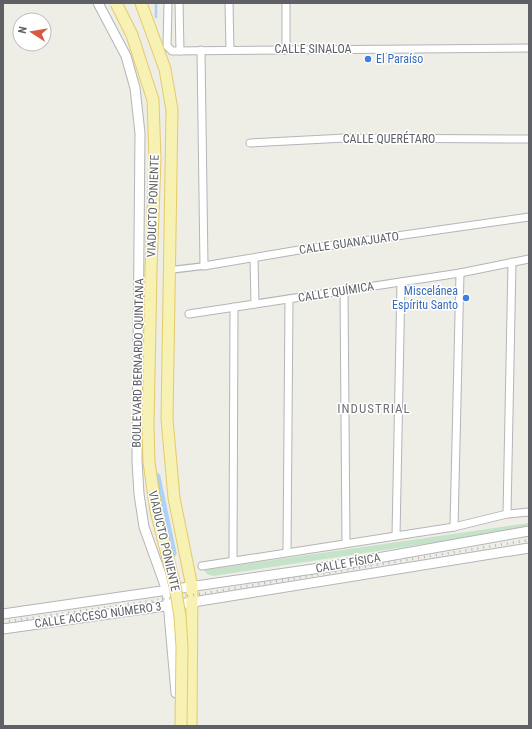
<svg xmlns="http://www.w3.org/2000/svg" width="532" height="729" viewBox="0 0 532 729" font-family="'Roboto Condensed',sans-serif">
<rect width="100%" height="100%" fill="#eeede6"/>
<!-- green -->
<path fill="#c5e3c8" d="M529 523V528L213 576 207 574 204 570Z"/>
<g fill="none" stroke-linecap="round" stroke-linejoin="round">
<!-- stream -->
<path stroke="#aed1f6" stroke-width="2.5" d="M156 17V3"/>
<!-- canal -->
<path stroke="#aed1f6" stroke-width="9" d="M156 477 172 553"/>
<defs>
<path id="pedestrian" d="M170 270 204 266"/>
<g id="minor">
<path d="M168 3 167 46 172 51 529 48"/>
<path d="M179 3 180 51"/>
<path d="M229 3 230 50"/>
<path d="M286 3V50"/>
<path d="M201 50 204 266 299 250 529 217"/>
<path d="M250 143 345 138 529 139"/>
<path d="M254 259 255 304"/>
<path d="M344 290 346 543"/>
<path d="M189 314 460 273 529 259"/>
<path d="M507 514 512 262"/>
<path d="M454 527 460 273"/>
<path d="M396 536 401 282"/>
<path d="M287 552 289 299"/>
<path d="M233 560 234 307"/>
<path d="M202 566 454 527 507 514 529 512"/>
</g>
<g id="tertiary">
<path d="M98 3 126 56 135 88 140 133 137 461 139 494 144 527 167 591 176 693"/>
<path d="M3 614 327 567 529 531"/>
<path d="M3 629 193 602 529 548"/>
</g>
<path id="primary" d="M141 3 165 69 172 110 167 419 174 498 192 587 191 726"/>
</defs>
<!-- pedestrian casing -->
<use href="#pedestrian" stroke="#b3b5b9" stroke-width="8"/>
<!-- minor casing -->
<use href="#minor" stroke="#b3b5b9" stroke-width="9"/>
<!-- tertiary casing -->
<use href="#tertiary" stroke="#b3b5b9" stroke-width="11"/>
<!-- primary casing -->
<use href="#primary" stroke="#e3cb6a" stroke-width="13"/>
<!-- pedestrian -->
<use href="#pedestrian" stroke="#fff" stroke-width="5.5"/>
<!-- minor -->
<use href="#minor" stroke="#fff" stroke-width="7"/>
<!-- tertiary -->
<use href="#tertiary" stroke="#fff" stroke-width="9"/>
<!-- primary -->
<use href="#primary" stroke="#f7f1b3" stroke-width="11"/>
<!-- rail -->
<path stroke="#b4b4b5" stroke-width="2.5" stroke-dasharray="1 5" stroke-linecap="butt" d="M3 622 193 595 529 540"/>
<defs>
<path id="primary-bridge" d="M116 3 132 35 153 100 155 159 151 270 148 426 149 462 156 511 175 586 180 616 182 647 181 726"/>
</defs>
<!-- primary-bridge casing -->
<use href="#primary-bridge" stroke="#e3cb6a" stroke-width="13" stroke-linecap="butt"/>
<!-- primary-bridge -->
<use href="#primary-bridge" stroke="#f7f1b3" stroke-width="11"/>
</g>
<!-- markers -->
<g fill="#3f7fe0" stroke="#fff" stroke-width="1.5">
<circle cx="368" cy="59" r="4"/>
<circle cx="466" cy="298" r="4"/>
</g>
<g text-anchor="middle" stroke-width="3" stroke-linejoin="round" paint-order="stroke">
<!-- street labels -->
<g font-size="12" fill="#5e6065" stroke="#fff">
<text x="313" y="53">CALLE SINALOA</text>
<text x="389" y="143">CALLE QUERÉTARO</text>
<text transform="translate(153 206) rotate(-88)" y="4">VIADUCTO PONIENTE</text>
<text transform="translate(349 243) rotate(-8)" y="4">CALLE GUANAJUATO</text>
<text transform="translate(336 292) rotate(-9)" y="4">CALLE QUÍMICA</text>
<text transform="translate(138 363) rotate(-89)" y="4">BOULEVARD BERNARDO QUINTANA</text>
<text transform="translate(164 541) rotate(77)" y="4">VIADUCTO PONIENTE</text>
<text transform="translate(348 563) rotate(-10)" y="4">CALLE FÍSICA</text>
<text transform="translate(98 615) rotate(-8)" y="4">CALLE ACCESO NÚMERO 3</text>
</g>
<!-- shop labels -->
<g font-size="12" fill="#366cbe" stroke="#fff" text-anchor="start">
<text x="376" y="63">El Paraíso</text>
<text x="458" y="295" text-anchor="end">Miscelánea<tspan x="458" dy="14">Espíritu Santo</tspan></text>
</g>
<!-- neighbourhood labels -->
<g font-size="13" letter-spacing="1" fill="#6f7277" stroke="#fff">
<text x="374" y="413">INDUSTRIAL</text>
</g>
</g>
<!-- border -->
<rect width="532" height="729" fill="none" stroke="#5e6065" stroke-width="8"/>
<!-- north arrow -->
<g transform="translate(32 32) rotate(282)"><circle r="19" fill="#ffffff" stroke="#bfbfc1"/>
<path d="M0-3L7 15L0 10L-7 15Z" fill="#d75b43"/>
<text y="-6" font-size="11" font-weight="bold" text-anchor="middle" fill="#5e6065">N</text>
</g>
</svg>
